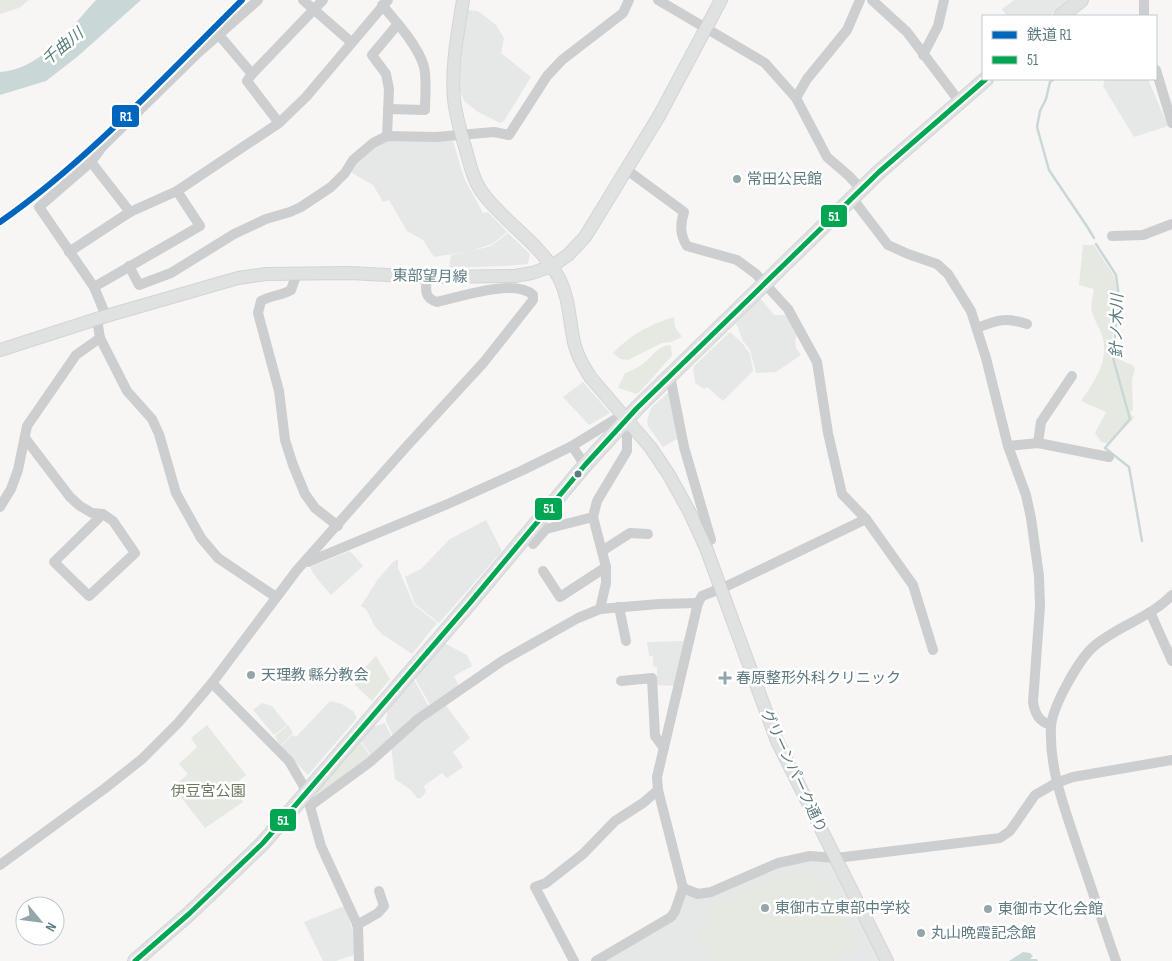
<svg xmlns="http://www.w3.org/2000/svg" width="1172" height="961" viewBox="0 0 1172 961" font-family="'Sofia Sans Condensed','Noto Sans JP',sans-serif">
<rect width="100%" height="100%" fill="#f7f6f5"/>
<!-- built -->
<g fill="#e6e8e7">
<path d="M1014 0H1068L1049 16H1007L1002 9Z"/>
<path d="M468 10 478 11 496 25 504 38 501 53 531 77 504 121 500 123 478 112 464 101 460 90 462 52Z"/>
<path d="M1105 79H1148L1168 126 1134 137 1103 86Z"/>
<path d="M390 140 453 141 464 178 483 213 488 212 507 232 492 244 471 251 491 246 508 233 530 254 528 264 504 266 449 268 451 255 465 252 434 257 423 240 407 231 389 200 383 202 373 185 349 171 354 163 374 146Z"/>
<path d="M760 298 774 315H785L798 333 795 340 796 348 801 355 776 372 756 373 750 350 743 341 736 323Z"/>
<path d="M730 332 743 344 750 354 753 371 723 401 707 387 704 389 695 383 693 367Z"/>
<path d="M583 382 610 413 589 425 563 397Z"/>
<path d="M669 392 671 393 677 439 663 447 648 426 647 421 651 408Z"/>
<path d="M486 520 502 551 439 623 415 604 405 577 421 569 450 539Z"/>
<path d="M350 551 363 566 331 595 314 575 310 567Z"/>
<path d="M398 559V568L414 605 437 623 412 654 382 634 374 625 366 609 361 606 378 579 393 562Z"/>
<path d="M686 641 675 686 657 685V667L653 666V656H649L647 642Z"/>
<path d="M444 643 467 655 472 666 454 676 460 688 431 706 414 677Z"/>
<path d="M413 678 429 707 410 719 393 736 386 721 388 706Z"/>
<path d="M330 701 342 704 353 711 357 718 308 775 280 747 292 735 296 737Z"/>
<path d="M262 703 272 706 287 725 274 735 253 710Z"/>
<path d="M445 704 470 738 453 752 463 767 447 778 442 773 424 786 426 792 421 798H417L411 790 395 779 391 746Z"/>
<path d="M385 723 392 738 372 757 360 739 369 728Z"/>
<path d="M827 857 882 961H596L671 917 683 888 698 894 778 863Z"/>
<path d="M344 906 355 935 354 955 336 961H323L304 922Z"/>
</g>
<!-- green -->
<g fill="#e6e9e2">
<path d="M0 0H29L19 8 0 14Z"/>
<path d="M1083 245H1094L1114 276 1119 300 1114 305 1112 356 1134 366 1135 370 1132 379 1133 410 1130 413 1134 418 1109 444 1101 442 1095 433 1106 412 1081 401C1092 385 1106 366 1104 345 1104 334 1095 323 1092 312 1090 305 1093 296 1094 289L1079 285Z"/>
<path d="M674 317 675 327 682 337 671 342 662 343 628 360 620 359 613 353C632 334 648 325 674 317Z"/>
<path d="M669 345 671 346 672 356C659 369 650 382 637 394L618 388 625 373C630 371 635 369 640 366 650 360 656 347 669 345Z"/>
<path d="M376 656 390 679 372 701 355 685 357 676Z"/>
<path d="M207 725 246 775 233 786 243 802 205 828 173 787 188 774 179 764 197 747 191 738Z"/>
<path d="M288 725 293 733 280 746 275 736Z"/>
<path d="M359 740 371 757 314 799V794Z"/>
<path d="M804 869 820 876 835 888 843 920 859 945 837 961H713L695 933 707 924 713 905 780 876Z"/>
</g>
<!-- water -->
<g fill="#cad7d7">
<path d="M96 0H141L77 57 46 81 0 95V72C42 69 69 29 96 0Z"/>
<path d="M1023 952 1030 953 1033 956 1030 959H1037L1038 961H1009Z"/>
</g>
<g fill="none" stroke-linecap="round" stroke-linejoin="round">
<!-- stream -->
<g stroke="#cad7d7" stroke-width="2.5">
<path d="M1054 79 1050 82 1046 99 1040 111 1037 127 1049 170 1088 228 1094 238"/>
<path d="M1096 244 1116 275 1119 297 1113 358 1130 419 1105 448 1129 467 1142 541"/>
</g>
<defs>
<g id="major">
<path d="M463 0C458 32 451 66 454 99 456 118 462 136 467 154 471 169 475 184 485 196 508 225 541 245 559 278 569 297 569 317 573 337 575 352 583 366 591 378L651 448 669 475 689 511 706 548 777 741 887 961"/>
<path d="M0 350 106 316 238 278 266 274 349 273 427 277 515 276 532 273 552 266 568 255 585 237 659 116 721 0"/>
</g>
<g id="highway">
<path d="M1061 16 1081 0"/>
<path d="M135 961 190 913 263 843 469 604 585 465 637 408 879 172 986 79"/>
</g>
</defs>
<!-- major casing -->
<use href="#major" stroke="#d3d4d5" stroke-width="14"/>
<!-- highway casing -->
<use href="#highway" stroke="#d3d4d4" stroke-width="16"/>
<!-- minor -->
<g stroke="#cccecf" stroke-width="10">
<path d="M303 0 351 42"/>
<path d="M658 0 765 63 796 98 827 157 849 176 861 189"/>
<path d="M872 0 907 32 959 101"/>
<path d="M1144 0V16"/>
<path d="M382 5C395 20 419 47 424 67 427 80 425 96 425 110L388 109"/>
<path d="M219 35 252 74"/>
<path d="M923 55 938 26 944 0"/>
<path d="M1156 70 1172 123"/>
<path d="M796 98 807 79 847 30 860 0"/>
<path d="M279 123 247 81 252 74 323 0"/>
<path d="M387 136 389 89 386 74 372 55 398 24"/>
<path d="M91 162 102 147 199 52 258 0"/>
<path d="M627 170 684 212C680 225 680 235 687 246L737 260 756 274 788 309 817 362 828 433 842 494 866 519 913 585 933 650"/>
<path d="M852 198 888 245 908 254 937 264 948 274 971 311 986 358 1008 446 1026 495 1031 518 1039 576 1040 606 1033 702C1035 714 1039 722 1051 725"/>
<path d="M1112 236 1143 235 1172 224"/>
<path d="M69 252 130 212 177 191 279 123 306 97 388 0"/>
<path d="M129 266 139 285 171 273 234 234 266 219 290 212 301 207 331 187 345 173 353 160 373 143 387 136 436 137 494 132 509 135 547 76 562 60 623 13 629 0"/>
<path d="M297 273 291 290C281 296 271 295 261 301L258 313 279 391 285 440 293 465 305 494 315 508 338 526"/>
<path d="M94 287 200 226 177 191"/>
<path d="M106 316 94 287 39 207 91 162 130 212"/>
<path d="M97 319 100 338 127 391 152 419 159 434 176 493 201 538 218 558 276 597"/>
<path d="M977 328C997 320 1005 317 1027 324"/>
<path d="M670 376 684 447 711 540 702 543"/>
<path d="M25 438 70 497 80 506 92 513 103 514 113 521 135 553 89 596 54 562 103 514"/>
<path d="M1038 443 1041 422 1072 376"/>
<path d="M572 446 585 465"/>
<path d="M1008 446 1038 443 1109 457"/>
<path d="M0 507 11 489 18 470 27 426 76 355 100 338"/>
<path d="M533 544 546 529 593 517"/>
<path d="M602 551 630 533 648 534"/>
<path d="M308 562 450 503 521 471 572 446 614 420"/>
<path d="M543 571 560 597 606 567"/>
<path d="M619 607 626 641"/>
<path d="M600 609 606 583V567L593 517 597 501 627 451V436"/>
<path d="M1150 612 1172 661"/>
<path d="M621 681 652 678 655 736 664 748"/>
<path d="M212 683 289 761 303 785 308 799 321 846 358 926 359 961"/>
<path d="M310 806 370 762 418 719 502 661 578 618 600 609 659 604 698 603"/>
<path d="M0 865 104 789 142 759 178 723 212 683 297 570 406 447 484 362 533 300V295C515 278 459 297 437 302 423 298 426 288 427 277"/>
<path d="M683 888 698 894 711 892 778 863 810 856 836 858 1000 838 1010 831 1035 795 1056 783 1073 777 1172 760"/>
<path d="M357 925 378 913 384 906 379 891"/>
<path d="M574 961 535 887 546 883 583 854 615 821 643 803 658 790"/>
<path d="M596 961 671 917 675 911 683 888 658 790 657 777 698 603 702 596 727 586 866 519"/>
<path d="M1116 961C1103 924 1091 886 1078 849 1065 809 1049 770 1051 727 1052 707 1078 661 1093 647 1117 626 1150 618 1172 595"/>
</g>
<!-- major -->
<use href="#major" stroke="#e0e2e1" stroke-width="12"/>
<!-- highway -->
<use href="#highway" stroke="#e0e2e1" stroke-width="14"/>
<defs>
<path id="bus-1" d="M135 961 190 913 263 843 469 604 585 465 637 408 879 172 986 79"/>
</defs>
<!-- bus-1 casing -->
<use href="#bus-1" stroke="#fff" stroke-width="9"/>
<!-- bus-1 -->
<use href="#bus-1" stroke="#00a651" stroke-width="5"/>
<defs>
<path id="rail-1" d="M0 222C88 161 166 75 242 0"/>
</defs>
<!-- rail-1 casing -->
<use href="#rail-1" stroke="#fff" stroke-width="10"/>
<!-- rail-1 -->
<use href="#rail-1" stroke="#0065bd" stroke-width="6"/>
</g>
<!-- markers -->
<g fill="#94a6aa" stroke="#fff" stroke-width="2">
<circle cx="737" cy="179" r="5"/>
<circle cx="251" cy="675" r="5"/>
<path d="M722.5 670.5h5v5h5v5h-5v5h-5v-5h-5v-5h5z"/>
<circle cx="765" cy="908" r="5"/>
<circle cx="988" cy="909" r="5"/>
<circle cx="921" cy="933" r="5"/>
</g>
<circle fill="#5f7b82" stroke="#fff" stroke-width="2" cx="578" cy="474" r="4.5"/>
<g text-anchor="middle" stroke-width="5" stroke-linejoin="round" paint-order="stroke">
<!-- poi labels -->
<g font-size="15" fill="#5f7b82" stroke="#fff" text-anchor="start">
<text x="747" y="184">常田公民館</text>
<text x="261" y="680">天理教 縣分教会</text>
<text x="736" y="683">春原整形外科クリニック</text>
<text x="775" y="913">東御市立東部中学校</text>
<text x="998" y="914">東御市文化会館</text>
<text x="931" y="938">丸山晩霞記念館</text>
</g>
<!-- street labels -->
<g font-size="15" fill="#5f7b82" stroke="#fff">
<text transform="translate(430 276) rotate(1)" y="5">東部望月線</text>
<text transform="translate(794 771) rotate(65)" y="5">グリーンパーク通り</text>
</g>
<!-- park labels -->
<g font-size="15" fill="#6b7a5f" stroke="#fff">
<text x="208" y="796">伊豆宮公園</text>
</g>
<!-- water labels -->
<g font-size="16" font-style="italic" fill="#5a7c7d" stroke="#fff">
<text transform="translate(62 46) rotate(-40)" y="6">千曲川</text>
<text transform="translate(1116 326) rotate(-89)" y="6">針ノ木川</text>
</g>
</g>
<g stroke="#fff" stroke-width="2">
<rect x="111" y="104" width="29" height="24" rx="5" fill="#0065bd"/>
<rect x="820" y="204" width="28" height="24" rx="5" fill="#00a651"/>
<rect x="534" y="497" width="29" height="24" rx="5" fill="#00a651"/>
<rect x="269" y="808" width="28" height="24" rx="5" fill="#00a651"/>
</g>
<g font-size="14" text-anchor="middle" font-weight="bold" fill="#fff">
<text x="126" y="121">R1</text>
<text x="834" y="221">51</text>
<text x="549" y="513">51</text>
<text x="283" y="825">51</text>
</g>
<!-- legend -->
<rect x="982" y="15" width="175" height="65" fill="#ffffff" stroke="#bfcacd"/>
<rect x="992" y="31" width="25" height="8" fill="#0065bd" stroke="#bfcacd"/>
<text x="1027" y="40" font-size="15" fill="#5f7b82">鉄道 R1</text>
<rect x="992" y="56" width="25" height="8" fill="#00a651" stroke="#bfcacd"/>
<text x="1027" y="65" font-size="15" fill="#5f7b82">51</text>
<!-- north arrow -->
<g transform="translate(40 921) rotate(119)"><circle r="24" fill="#ffffff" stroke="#bfcacd"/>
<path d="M0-4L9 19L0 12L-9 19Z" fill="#94a6aa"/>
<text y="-8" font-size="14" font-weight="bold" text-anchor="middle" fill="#5f7b82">N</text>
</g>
</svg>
